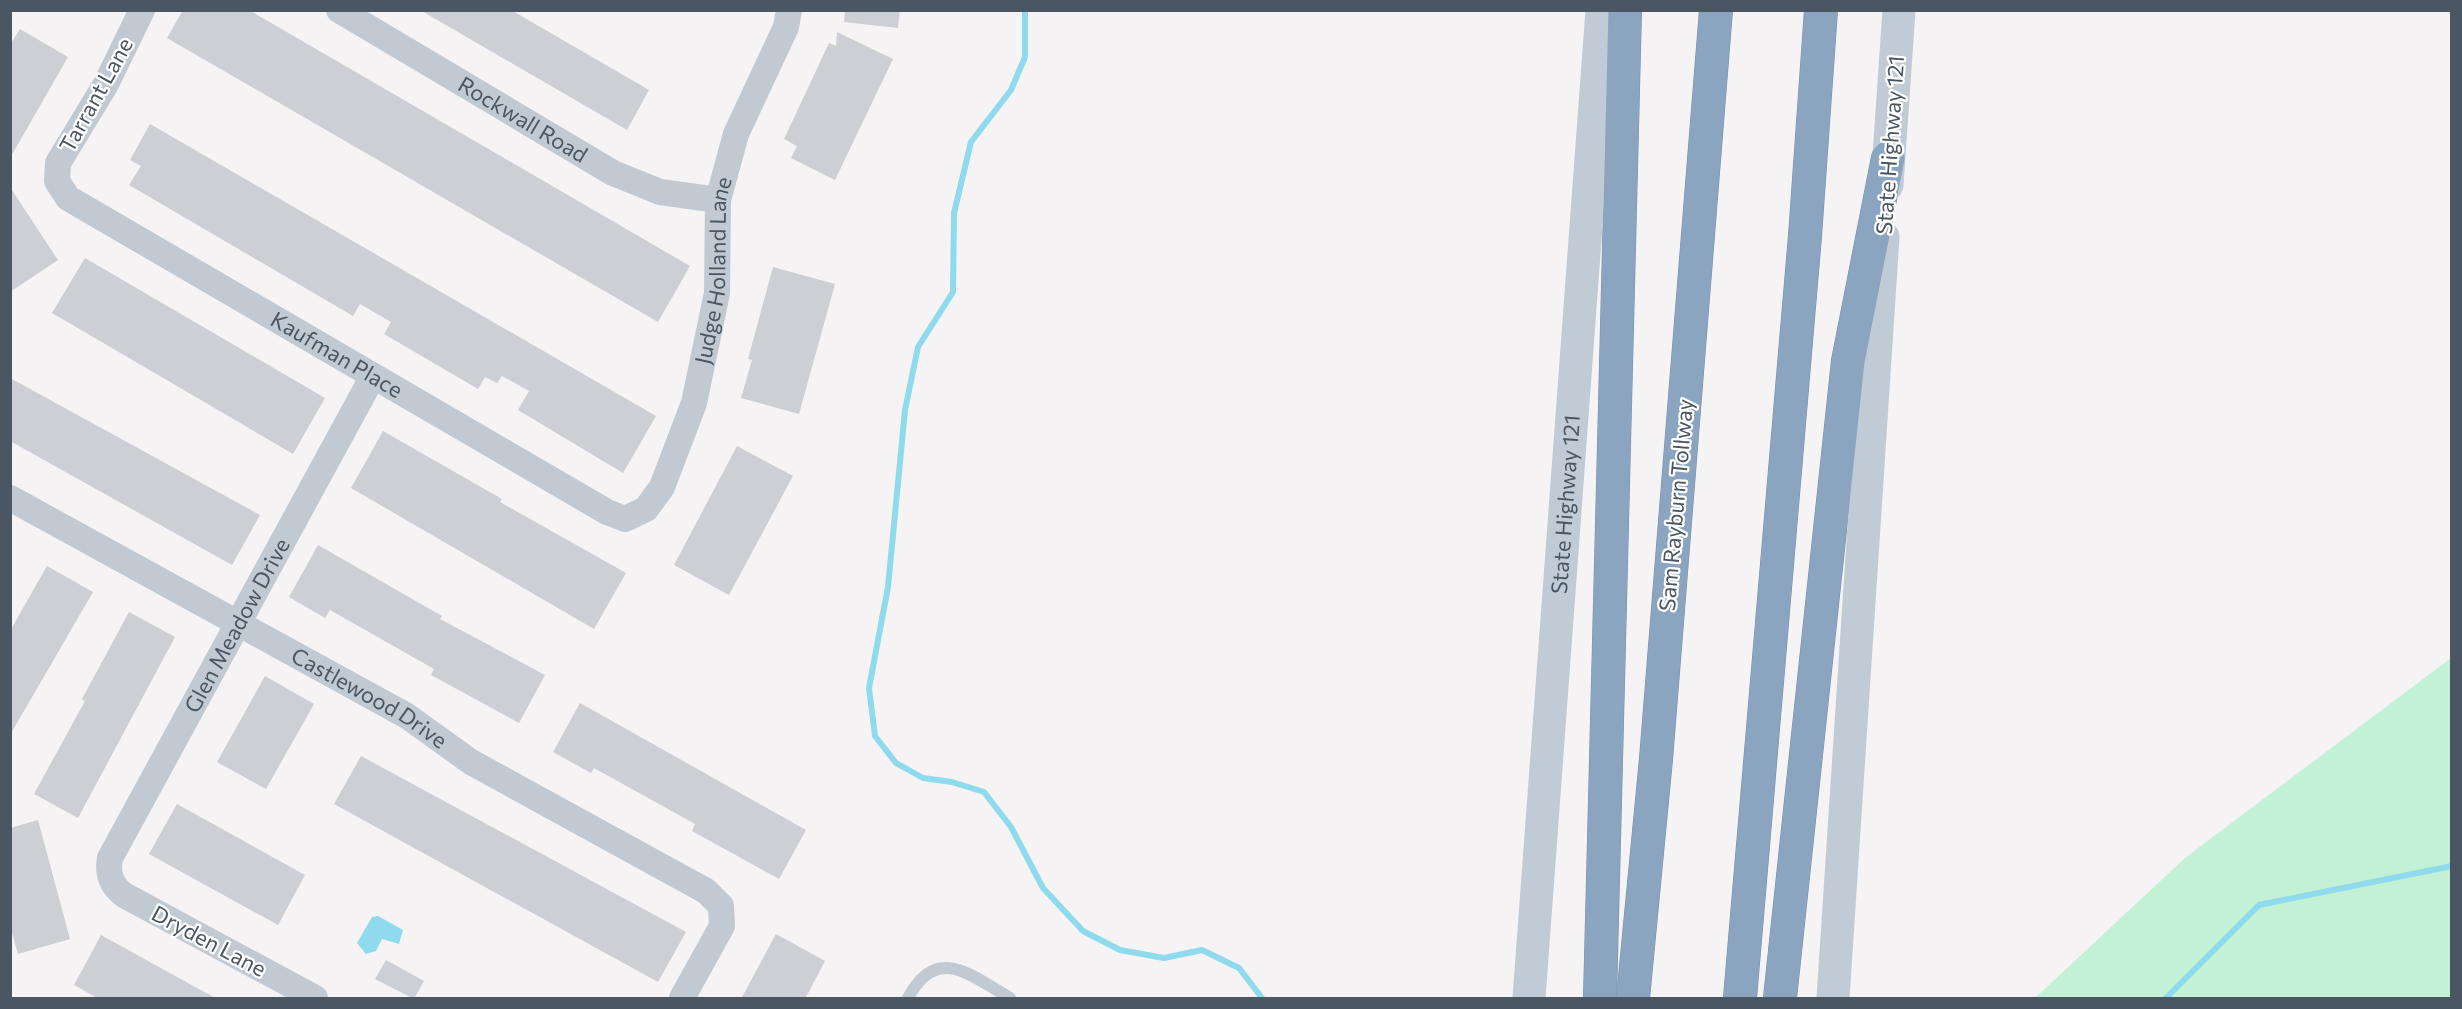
<svg xmlns="http://www.w3.org/2000/svg" width="2462" height="1009" viewBox="0 0 2462 1009" font-family="Commissioner,sans-serif">
<rect width="100%" height="100%" fill="#f5f3f3"/>
<!-- green -->
<path fill="#c3f1d5" d="M2451 658V998H2035L2185 858Z"/>
<!-- water -->
<path fill="#90daee" d="M378 916 403 930 399 944 382 939 376 951 366 954 357 943 372 917Z"/>
<g fill="none" stroke-linecap="round" stroke-linejoin="round">
<!-- stream -->
<g stroke="#90daee" stroke-width="6">
<path d="M1025 10V57L1011 90 971 142 954 213 953 292 918 347 905 410 888 587 869 688 875 736 896 763 923 778 952 782 984 792 1011 827 1043 888 1083 931 1120 950 1164 958 1202 950 1239 968 1262 998"/>
<path d="M2166 998 2259 905 2452 866"/>
</g>
</g>
<!-- building -->
<g fill="#cdcfd5">
<path d="M183 10H249L690 266 658 322 167 38Z"/>
<path d="M420 10H511L649 90 627 130Z"/>
<path d="M845 10H900L898 28 844 22Z"/>
<path d="M20 29 68 57 10 158V45Z"/>
<path d="M837 32 893 59 835 180 791 158 797 146 784 139 829 43 836 46Z"/>
<path d="M150 124 656 416 623 473 518 410 529 391 502 376 497 383 485 377 478 389 384 334 391 322 360 304 353 316 129 185 141 166 130 160Z"/>
<path d="M10 187 58 260 10 292Z"/>
<path d="M85 258 325 398 293 454 52 313Z"/>
<path d="M773 267 835 284 799 414 741 398 752 360 748 359Z"/>
<path d="M10 378 260 515 232 565 10 441Z"/>
<path d="M383 431 502 499 500 502 626 573 594 629 351 488Z"/>
<path d="M737 446 793 476 729 595 674 565Z"/>
<path d="M318 545 442 616 440 619 545 675 519 723 431 675 434 669 330 610 325 618 289 597Z"/>
<path d="M47 566 93 592 10 735V631Z"/>
<path d="M129 612 175 637 78 818 34 794 85 701 82 699Z"/>
<path d="M265 676 314 704 266 789 217 762Z"/>
<path d="M580 703 806 830 779 879 692 831 695 824 594 768 591 773 553 752Z"/>
<path d="M361 756 686 932 658 982 334 804Z"/>
<path d="M177 804 305 875 278 925 149 854Z"/>
<path d="M38 820 70 939 18 954 10 926V828Z"/>
<path d="M776 934 825 961 805 999H741Z"/>
<path d="M101 935 217 999H99L74 985Z"/>
<path d="M386 960 424 981 414 999 375 979Z"/>
</g>
<g fill="none" stroke-linecap="round" stroke-linejoin="round">
<defs>
<g id="motorway">
<path d="M1600 998 1625 10"/>
<path d="M1633 998 1656 759 1716 10"/>
<path d="M1740 998 1805 236 1821 10"/>
<path d="M1780 998 1848 361 1888 158"/>
</g>
</defs>
<!-- motorway casing -->
<use href="#motorway" stroke="#7690ad" stroke-width="34"/>
<!-- service -->
<path stroke="#c1cad2" stroke-width="12" d="M908 998C937 943 971 976 1010 998"/>
<!-- minor -->
<g stroke="#c1cad2" stroke-width="26">
<path id="s1" d="M142 10 106 84 58 163 57 181 68 198 607 512 625 519 646 509 662 487 694 403 717 293 718 200 736 134 786 27 789 10"/>
<path id="s2" d="M339 10 613 173 660 192 718 200"/>
<path id="s3" d="M10 498 407 716 471 762 706 891 721 906 722 926 682 998"/>
<path id="s4" d="M315 998 124 895C111 885 107 874 110 858L373 376"/>
</g>
<!-- secondary -->
<g stroke="#c1cbd6" stroke-width="33">
<path d="M1887 185 1899 10"/>
<path id="s5" d="M1529 998 1602 10"/>
<path d="M1833 998 1883 237"/>
</g>
<!-- motorway -->
<use href="#motorway" stroke="#8ba5c1" stroke-width="33"/>
</g>
<g text-anchor="middle" stroke-width="4.5" stroke-linejoin="round" paint-order="stroke">
<!-- street labels -->
<g font-size="22" fill="#4a5661" stroke="#fff">
<text transform="translate(96 95) rotate(-61)" y="8">Tarrant Lane</text>
<text dy="8" stroke="none"><textPath href="#s2" startOffset="214">Rockwall Road</textPath></text>
<text transform="translate(1890 145) rotate(-86)" y="8">State Highway 121</text>
<text dy="8" stroke="none"><textPath href="#s1" startOffset="1131">Judge Holland Lane</textPath></text>
<text dy="8" stroke="none"><textPath href="#s1" startOffset="524">Kaufman Place</textPath></text>
<text dy="8" stroke="none"><textPath href="#s5" startOffset="495">State Highway 121</textPath></text>
<text transform="translate(1676 505) rotate(-85)" y="8">Sam Rayburn Tollway</text>
<text dy="8" stroke="none"><textPath href="#s4" startOffset="524">Glen Meadow Drive</textPath></text>
<text dy="8" stroke="none"><textPath href="#s3" startOffset="411">Castlewood Drive</textPath></text>
<text transform="translate(209 941) rotate(28)" y="8">Dryden Lane</text>
</g>
</g>
<!-- border -->
<rect width="2462" height="1009" fill="none" stroke="#4a5661" stroke-width="24"/>
</svg>
